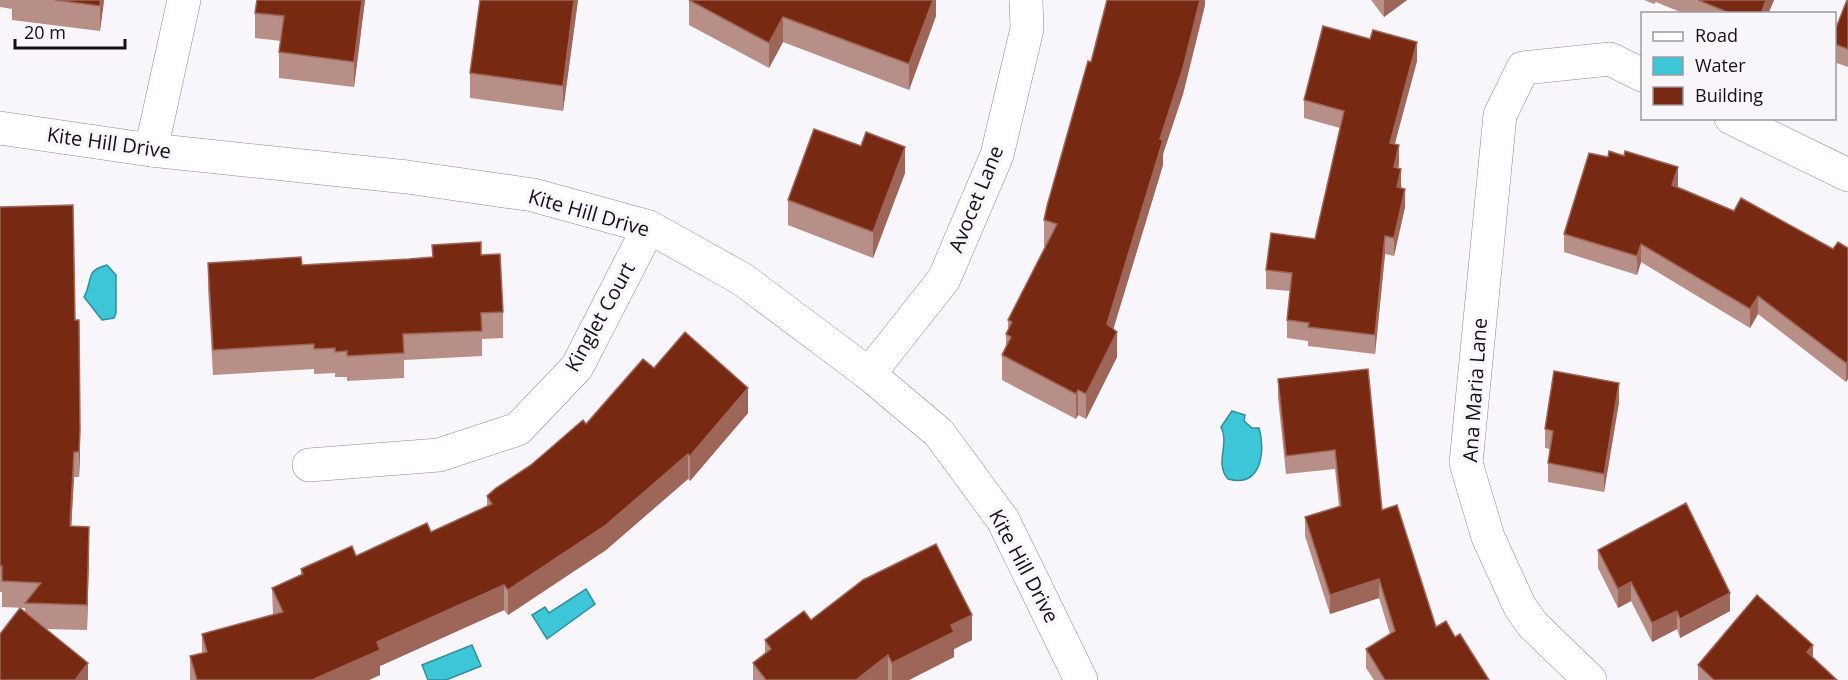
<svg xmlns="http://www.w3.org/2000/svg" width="1848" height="680" viewBox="0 0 1848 680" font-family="'Open Sans',sans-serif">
<rect width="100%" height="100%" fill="#f8f5fb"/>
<!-- water -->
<g fill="#3dc6d7" stroke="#318f9e" stroke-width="1.5">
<path d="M107 265 116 275V313L114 318 102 320 84 297C94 279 84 271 107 265Z"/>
<path d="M1232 411 1245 415 1244 421 1252 428H1259C1266 452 1261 488 1228 479 1214 463 1230 444 1221 427Z"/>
<path d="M586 589 595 604 547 639 532 615 545 607 549 613Z"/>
<path d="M472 645 481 666 446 680H428L422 665Z"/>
</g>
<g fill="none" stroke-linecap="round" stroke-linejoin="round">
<defs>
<g id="minor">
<path d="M1731 118 1848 175"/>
<path d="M0 128 151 150 407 177 533 195 649 227 742 279 869 374 939 433 1003 520 1081 680"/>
<path d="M151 150 184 0"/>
<path d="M869 374 944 279 997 155 1027 29 1026 0"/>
<path d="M309 465 439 455 518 429 577 367 649 227"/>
<path d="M1590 680 1533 625 1520 607 1488 537 1466 463 1500 115 1523 68 1610 59 1642 75"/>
</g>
</defs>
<!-- minor casing -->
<use href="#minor" stroke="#9486a1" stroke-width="34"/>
<!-- minor -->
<use href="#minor" stroke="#fff" stroke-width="33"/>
</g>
<!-- wall -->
<g fill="#b88f86">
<path d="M0 0H104L100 31 12 20V9L0 7Z"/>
<path d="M257 0H365L354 87 279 78V52L281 41 255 38V13Z"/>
<path d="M578 0 563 111 470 98V73Z"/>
<path d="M689 0H936V16L909 90 783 42 769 68 689 25Z"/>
<path d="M1205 0V5L1183 94 1163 154V165L1113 329 1117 357 1086 419 1078 415 1076 419 1002 380V355L1006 347V334L1008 330V320L1046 246H1044V220L1091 62Z"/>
<path d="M1371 0H1407L1384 17Z"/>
<path d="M1644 0H1774L1768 14H1685L1656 2 1654 4Z"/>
<path d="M1848 0V67L1834 62V33Z"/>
<path d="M1417 61 1394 144 1399 164 1398 168 1405 207 1394 256 1385 254 1375 354 1308 346V341L1287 338V320L1290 291 1266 289V270L1315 239 1340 128 1304 118V100Z"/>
<path d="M905 173 873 258 788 225V200Z"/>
<path d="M1678 186V187L1734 211 1833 249 1848 248V379L1846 382 1758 314 1750 328 1641 262 1637 275 1564 252V234Z"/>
<path d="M0 207 75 320 80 456 79 477H74L71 526 89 552 87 630 46 629 88 680 25 612V608L2 607V592H0Z"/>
<path d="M432 245 481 255 503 312V338L482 339V356L404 360V378L347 381V377H335V373L314 374V369L213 375 208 288V263L302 265 409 259 432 257Z"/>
<path d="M654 368 748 413 690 481 688 479 606 550 508 615 504 610 380 666V675L369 680H190V656L202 653V634L273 615 272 588 301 575V569L356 556 431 532 487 506V496L531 465 586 424Z"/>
<path d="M1278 379 1382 510 1436 627 1455 637 1489 680H1374L1366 668V649L1390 634 1379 598 1330 614 1305 536V517L1339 506 1335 469 1286 474 1278 398Z"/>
<path d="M1619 402 1604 492 1548 482V463L1550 449 1545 448V429Z"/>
<path d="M1598 550 1730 611 1680 638 1677 629 1652 642 1631 601 1618 608 1598 568Z"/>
<path d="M765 640H972L954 649V657L909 680H753V663L765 654Z"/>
<path d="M1813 658 1837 680H1698V665Z"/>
</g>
<!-- shaded-wall -->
<g fill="#9e6658">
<path d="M100 0H104L100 31Z"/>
<path d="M362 0H365L354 87V62Z"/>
<path d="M574 0H578L563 111V86Z"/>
<path d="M933 0H936V16L909 90V64Z"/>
<path d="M1200 0H1205V5L1183 94 1163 154V165L1107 350V324Z"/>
<path d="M1384 0H1407L1384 17Z"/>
<path d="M1766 0H1774L1768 14H1761Z"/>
<path d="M783 17V42L769 68V43Z"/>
<path d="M1417 42V61L1390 162V143Z"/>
<path d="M1399 145V164L1394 185V167Z"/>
<path d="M905 147V173L873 258V232Z"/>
<path d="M1678 167V186L1672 203V185Z"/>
<path d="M1401 169V187L1397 205V187Z"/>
<path d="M1405 189V207L1394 256V238Z"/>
<path d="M1385 236V254L1375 354V335Z"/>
<path d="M1641 244V262L1637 275V256Z"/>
<path d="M1758 296V314L1750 328V309Z"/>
<path d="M1117 332V357L1086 419V394Z"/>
<path d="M1848 361V379L1846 382V363Z"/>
<path d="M1619 383V402L1604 492V474Z"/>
<path d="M748 388V413L690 481V456Z"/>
<path d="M1078 390V415L1076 419V394Z"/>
<path d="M80 431V456L79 477V452Z"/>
<path d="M74 452V477L70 551V526Z"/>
<path d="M688 454V479L606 550 508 615V590Z"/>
<path d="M89 527V552L87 630V605Z"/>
<path d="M1379 579V598L1330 614V595Z"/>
<path d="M1631 582V601L1618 608V589Z"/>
<path d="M504 585V610L380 666V675L369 680H312L377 642Z"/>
<path d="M1730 593V611L1680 638V619Z"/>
<path d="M1677 611V629L1652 642V623Z"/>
<path d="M972 615V640L954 649V657L909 680H892V663L951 625Z"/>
<path d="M1813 645V663L1807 652Z"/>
<path d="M888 655V680H856Z"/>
<path d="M88 663V680H75Z"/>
</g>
<!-- building -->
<g fill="#782912" stroke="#9e6658" stroke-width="1.5">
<path d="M55 0H100V6Z"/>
<path d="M257 0H362L354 62 279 52 284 16 255 13Z"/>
<path d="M480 0H574L563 86 470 73Z"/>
<path d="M689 0H933L909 64 783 17 769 43Z"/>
<path d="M1107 0H1200L1183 68 1160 139 1163 140 1107 324 1117 332 1086 394 1078 390 1076 394 1002 355 1011 337 1006 334 1012 322 1008 320 1057 224 1044 220 1047 206 1088 61 1091 62Z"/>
<path d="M1698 0H1766L1761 14H1732Z"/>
<path d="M1847 0H1848V49L1834 44V33Z"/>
<path d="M1323 26 1370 39 1373 30 1417 42 1390 143 1399 145 1394 167 1401 169 1397 187 1405 189 1394 238 1385 236 1375 335 1308 327 1309 323 1287 320 1292 273 1266 270 1271 233 1315 239 1344 111 1304 100Z"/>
<path d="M814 129 861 146 866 132 905 147 873 232 788 200Z"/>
<path d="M1609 151 1624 156 1625 151 1678 167 1672 185 1734 211 1741 198 1833 249 1838 242 1848 248V361L1846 363 1758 296 1750 309 1641 244 1637 256 1564 234 1589 153 1608 157Z"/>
<path d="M73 205 75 320H79L80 431 79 452H74L70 526 89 527 87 605 25 603 41 583 2 581V566H0V207Z"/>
<path d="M481 242V255L500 254 503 312 481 313 482 331 403 334 404 353 347 356V351L335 352V348L314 349V344L213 350 208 263 301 257 302 265 409 259 433 257 432 245Z"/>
<path d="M685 332 748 388 690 456 688 454 606 525 508 590 504 585 377 642 380 650 312 680H197L190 656 207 652 202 634 283 612 272 588 303 574 301 569 352 546 356 556 427 523 431 532 492 504 487 496 496 488 531 465 583 420 586 424 643 359 654 368Z"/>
<path d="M1368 369 1382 510 1397 505 1436 627 1446 621 1455 637 1460 634 1489 680H1385L1366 649 1395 631 1379 579 1330 595 1305 517 1341 506 1335 450 1286 456 1278 379Z"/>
<path d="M1554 371 1619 383 1604 474 1548 463 1553 431 1545 429Z"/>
<path d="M1686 503 1730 593 1680 619 1677 611 1652 623 1631 582 1618 589 1598 550Z"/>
<path d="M936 544 972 615 951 625 954 632 892 663 888 655 856 680H766L753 663 771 649 765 640 804 611 811 620 863 580Z"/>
<path d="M1757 595 1813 645 1807 652 1837 680H1714L1698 665Z"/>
<path d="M20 608 88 663 75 680H0V634Z"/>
</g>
<g text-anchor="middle" stroke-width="6" stroke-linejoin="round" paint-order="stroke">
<!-- street labels -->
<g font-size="20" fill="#150f19" stroke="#f8f5fb">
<text transform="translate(109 143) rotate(8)" y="7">Kite Hill Drive</text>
<text transform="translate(976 199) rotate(-68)" y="7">Avocet Lane</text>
<text transform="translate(589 213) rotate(16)" y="7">Kite Hill Drive</text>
<text transform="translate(600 317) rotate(-61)" y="7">Kinglet Court</text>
<text transform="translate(1475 390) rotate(-86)" y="7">Ana Maria Lane</text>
<text transform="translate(1024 566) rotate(62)" y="7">Kite Hill Drive</text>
</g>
</g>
<!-- legend -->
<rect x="1641" y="12" width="195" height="108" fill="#f8f5fb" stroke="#9d99a1" stroke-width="1.5"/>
<rect x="1653" y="32" width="30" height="9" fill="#ffffff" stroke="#9d99a1" stroke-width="1.5"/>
<text x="1695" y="42" font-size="18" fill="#150f19">Road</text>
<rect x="1653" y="57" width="30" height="18" fill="#3dc6d7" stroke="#9d99a1" stroke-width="1.5"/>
<text x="1695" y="72" font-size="18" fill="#150f19">Water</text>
<rect x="1653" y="87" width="30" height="18" fill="#782912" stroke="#9d99a1" stroke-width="1.5"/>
<text x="1695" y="102" font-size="18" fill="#150f19">Building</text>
<!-- scale -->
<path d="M15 39v9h110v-9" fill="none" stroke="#150f19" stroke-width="3"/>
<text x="24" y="39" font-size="18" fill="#150f19" stroke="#f8f5fb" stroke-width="4.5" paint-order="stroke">20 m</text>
</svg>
